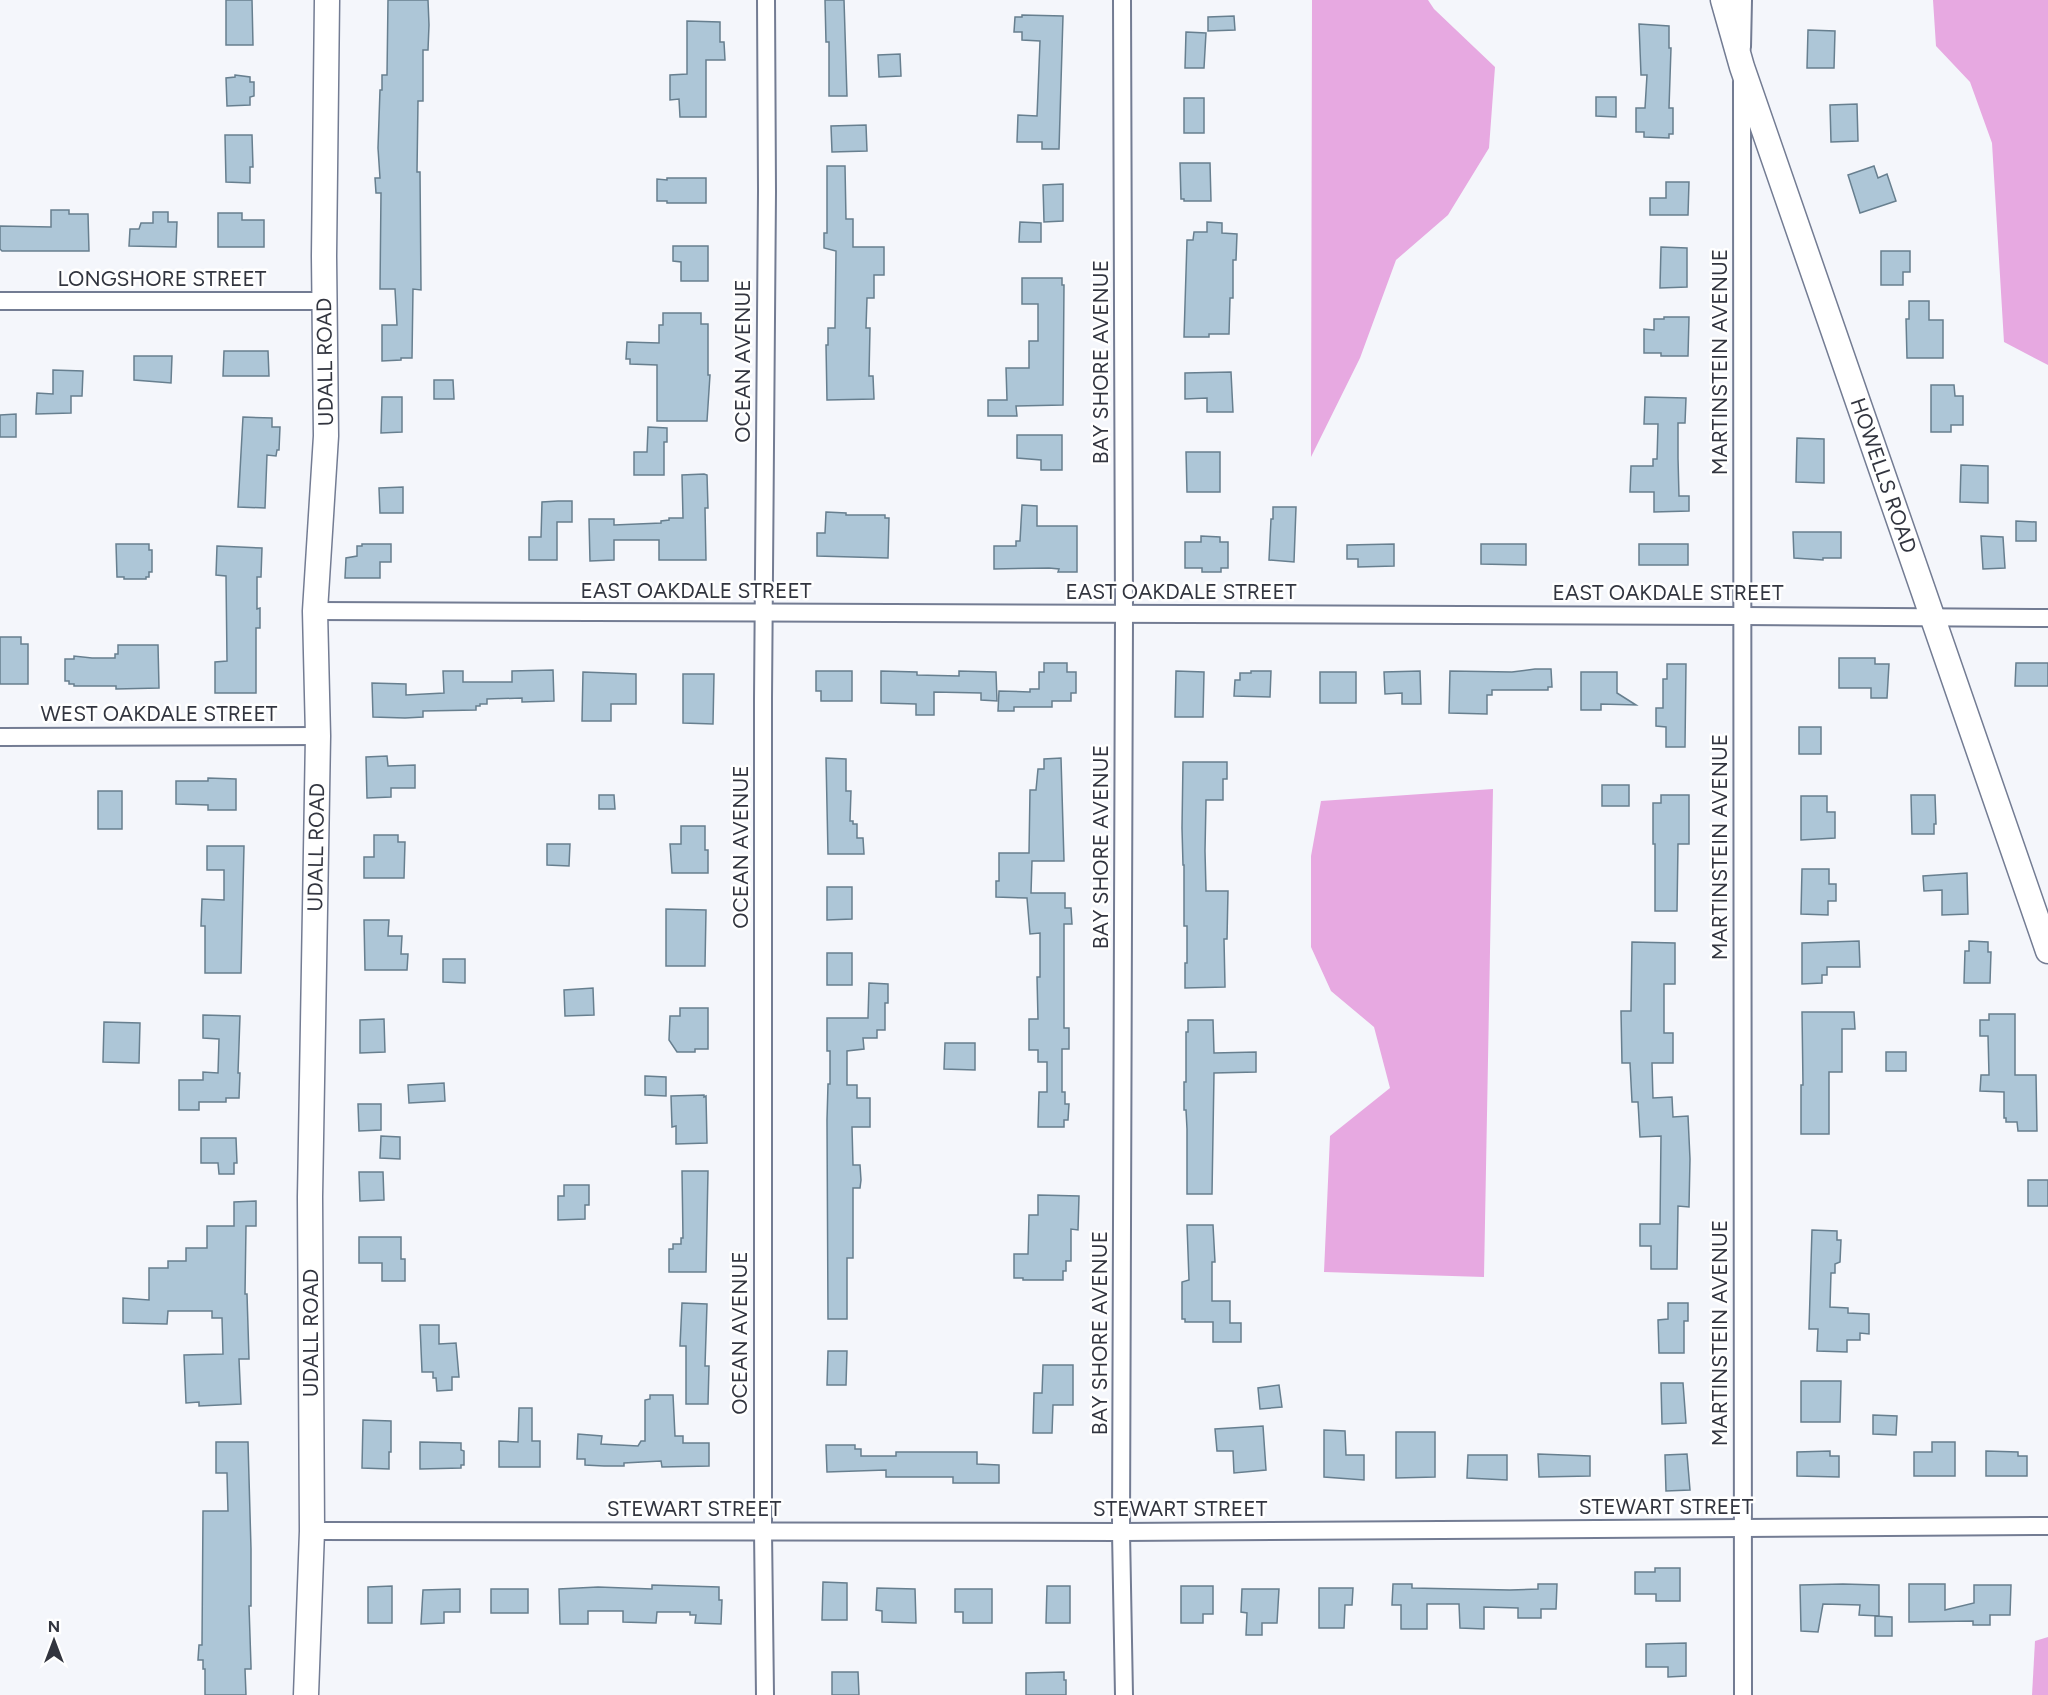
<svg xmlns="http://www.w3.org/2000/svg" width="2048" height="1695" viewBox="0 0 2048 1695" font-family="Figtree,sans-serif">
<rect width="100%" height="100%" fill="#f4f6fb"/>
<!-- forest -->
<g fill="#e7a9e1">
<path d="M1312 0H1428L1434 9 1495 67 1489 148 1448 215 1396 260 1360 358 1311 457Z"/>
<path d="M1933 0H2048V365L2004 342 1992 143 1970 82 1936 46Z"/>
<path d="M1493 789 1484 1277 1324 1272 1330 1136 1390 1088 1374 1027 1331 991 1311 947V856L1321 801Z"/>
<path d="M2048 1637V1695H2032L2035 1641Z"/>
</g>
<!-- building -->
<g fill="#adc6d7" stroke="#677f8f" stroke-width="1.5">
<path d="M226 0H252L253 45H226Z"/>
<path d="M388 0H428L429 25 428 50H423V101H418L417 172H420L421 290 413 289 412 358H401V360L382 361V325H397L395 289H380L381 193H376L375 178H380L378 148 380 90H382V75H387Z"/>
<path d="M825 0H844L847 96H829V42H826Z"/>
<path d="M1022 15 1063 16 1059 149H1042V142H1017L1018 115 1037 116 1040 41 1022 40V32H1014L1015 17H1022Z"/>
<path d="M1234 16 1235 30 1208 31V17Z"/>
<path d="M687 21 720 22V42H724L725 60H706V117H680L679 99 670 100V75L687 74Z"/>
<path d="M1639 24 1669 26V48H1671L1669 108H1673V134H1669V138L1644 137V132H1636V108H1645L1647 75H1641Z"/>
<path d="M1808 30 1835 31 1834 68H1807Z"/>
<path d="M1186 32 1206 33 1204 68H1185Z"/>
<path d="M900 54 901 76 879 77 878 55Z"/>
<path d="M235 75 250 77V82H254V96L250 97V105L227 106 226 78 235 77Z"/>
<path d="M1596 97H1616V117L1596 116Z"/>
<rect x="1184" y="98" width="20" height="35"/>
<path d="M1857 104 1858 141 1831 142 1830 105Z"/>
<path d="M866 125 867 151 832 152 831 126Z"/>
<path d="M225 135H252L253 167H250V183L226 182Z"/>
<path d="M1180 163H1210L1211 201H1184V199H1181Z"/>
<path d="M827 166H845L846 219H853V247H884V275H874V298H867L866 328H870L869 376H873L874 399 827 400 826 345H828V328H835L836 251 824 248V233H827Z"/>
<path d="M1874 166 1878 178 1887 174 1896 201 1860 213 1848 175Z"/>
<path d="M667 178H706V203H667V201H657V179L667 180Z"/>
<path d="M1666 182H1689L1688 215H1650V198H1666Z"/>
<path d="M1063 184V221L1044 222 1043 185Z"/>
<path d="M51 210H69V214H88L89 251H2L0 249V226L51 227Z"/>
<path d="M153 212H168V222H177L176 247 129 246 130 229H139L141 223H153Z"/>
<path d="M218 213H242V220H264V247H218Z"/>
<path d="M1020 222 1041 223V242H1019Z"/>
<path d="M1207 222 1222 223V233L1237 234 1236 260H1233V298H1230L1229 334H1209V337H1184L1187 240H1193L1194 232H1207Z"/>
<path d="M673 246H708V281H681V262L673 261Z"/>
<path d="M1661 247 1687 248V287L1660 288Z"/>
<path d="M1881 251H1910V272H1903V285H1881Z"/>
<path d="M1022 278H1062V285H1064L1063 405 1016 406 1017 416H988V400H1007L1006 368H1029V341H1038V304H1022Z"/>
<path d="M1909 301H1929V320H1943V358H1907L1906 319H1909Z"/>
<path d="M663 313H701V324H708V375H710L707 421H657V365L630 364V359H626L627 342 659 343V325H663Z"/>
<path d="M1664 317H1689L1688 356H1661V353H1644V329L1654 330V319H1664Z"/>
<path d="M224 351H268L269 376H223Z"/>
<path d="M134 356H172L171 383 134 380Z"/>
<path d="M53 370 83 371 82 396H71V413L36 414 37 393 53 394Z"/>
<path d="M1231 372 1233 412H1207V398L1185 399V373Z"/>
<path d="M434 380H453L454 399H434Z"/>
<path d="M1931 385H1954L1955 396H1963V425H1951V432H1931Z"/>
<path d="M382 397H402V432L381 433Z"/>
<path d="M1645 397 1686 398 1685 423H1678V458L1679 496H1689V511L1654 512V492H1630L1631 466H1653V459H1657L1658 424H1644Z"/>
<path d="M16 414V437H0V415Z"/>
<path d="M243 417 272 418V427H280L279 450H277L276 456 267 455 265 508 238 507Z"/>
<path d="M648 427 667 428V442H664V475H634V452H647Z"/>
<path d="M1017 435H1062V470H1041V460L1017 458Z"/>
<path d="M1797 438 1824 439V483L1796 482Z"/>
<path d="M1186 452H1220V492H1187Z"/>
<path d="M1961 465 1988 466V503L1960 502Z"/>
<path d="M704 474 707 475 708 508H705L706 560H659V540H614V560L590 561 589 519H614V525L661 523V521L669 520V518H683L682 475Z"/>
<path d="M403 487V513H380L379 488Z"/>
<path d="M558 501H572V522H557V560H529V537H541L542 502Z"/>
<path d="M1022 505 1037 506V526H1077V572H1058L1059 569 1049 568 994 569V546H1016V541H1020Z"/>
<path d="M1273 507H1296L1294 562 1269 560 1271 519H1273Z"/>
<path d="M826 512 846 513V515H885V518H889L888 558 817 556V533H825Z"/>
<path d="M2016 521 2036 522V541H2016Z"/>
<path d="M1793 532H1841V558H1823V560L1794 558Z"/>
<path d="M1201 536 1220 537V542H1228V568H1221V572H1202V568H1185V542H1201Z"/>
<path d="M1981 536 2003 537 2005 568 1983 569Z"/>
<path d="M116 544H149V550H152V572H149V577H146V579H124V577H117Z"/>
<path d="M362 544H391V562H380V578H345L346 558 357 556V546H362Z"/>
<path d="M1394 544V566L1358 567V559H1347V545Z"/>
<path d="M1481 544H1526V565L1481 564Z"/>
<rect x="1639" y="544" width="49" height="21"/>
<path d="M217 546 262 548 261 577H257V609L260 608V628H256V693H215V662L227 661 226 576 216 575Z"/>
<path d="M0 637H21V644H28V684H0Z"/>
<path d="M118 645H158L159 688 116 689V686H74V684H69V681H65V659H74V656L92 658H115V654H118Z"/>
<path d="M1839 658H1875V664H1889L1887 698H1871V688H1839Z"/>
<path d="M1044 663H1067V672H1076V693H1071V701H1052V707H1014V711H998L999 691 1030 692V689H1039V672H1044Z"/>
<path d="M2016 663H2048V686H2015Z"/>
<path d="M1667 664H1686L1685 747H1666V727L1656 726V708H1663V679H1667Z"/>
<path d="M1535 669H1551L1552 687H1548V690H1492V695H1487V714L1449 713 1450 671 1512 672Z"/>
<path d="M553 670 554 701 522 702V698L487 699V704H480V706H476V710L423 711V717L405 718 373 717 372 683 406 684V695L444 693 443 671H463V682H512V671Z"/>
<path d="M816 671H852V701H821V691H816Z"/>
<path d="M881 671 917 672V675L959 676V671L996 672 997 701 981 700V693L934 692V715H916V704L881 703Z"/>
<path d="M1176 671 1204 672 1203 717H1175Z"/>
<path d="M1251 671H1271L1270 697 1234 696 1235 680H1240V673H1251Z"/>
<path d="M1420 671 1421 704H1402V693L1385 694 1384 672Z"/>
<path d="M583 672 636 674V704H611V721H582Z"/>
<rect x="1320" y="672" width="36" height="31"/>
<path d="M1581 672H1617V693L1636 705 1601 704V710H1581Z"/>
<path d="M683 674H714L713 724 683 723Z"/>
<rect x="1799" y="727" width="22" height="27"/>
<path d="M387 756 388 766 415 765V788H391V797L367 798 366 757Z"/>
<path d="M826 758 846 759V791H851L850 821H853V824H857V838H863L864 854H828Z"/>
<path d="M1061 758 1064 861H1032L1031 893H1065V908H1071L1072 924H1064V1028H1069V1049H1062V1092H1065V1104H1069L1068 1120H1064V1127H1038L1039 1092H1047V1062H1038V1050H1029V1019H1038L1037 977H1040V933L1030 934 1027 898 996 897V881H999V853H1029L1030 790H1036L1038 769H1044V759Z"/>
<path d="M1183 762H1227V779H1223V800H1206L1205 851 1206 891H1228L1227 939H1224L1225 987 1185 988V963H1187V926H1184V865H1183L1182 828Z"/>
<path d="M208 778 236 779V810H208V805L176 804V781H208Z"/>
<rect x="1602" y="785" width="27" height="21"/>
<rect x="98" y="791" width="24" height="38"/>
<path d="M599 795H614L615 809H599Z"/>
<path d="M1661 795H1689V844H1678L1677 911H1655V844H1653V803H1661Z"/>
<path d="M1911 795H1935L1936 824H1934V834H1912Z"/>
<path d="M1801 796H1827V812H1835V838L1801 840Z"/>
<path d="M681 826H705V850H708V873H672L670 844H681Z"/>
<path d="M374 835H398V842H405L404 878H364V857H374Z"/>
<path d="M547 844H570L569 866 547 865Z"/>
<path d="M207 846H244L241 973H205V926H201L202 899 224 900V870H207Z"/>
<path d="M1802 869H1829V884H1836V901H1828V915L1801 914Z"/>
<path d="M1967 873 1968 914 1942 915V890L1924 891 1923 876Z"/>
<path d="M827 887H852V919L827 920Z"/>
<path d="M666 909 706 910 705 966H666Z"/>
<path d="M364 920H389L388 936H402L401 954H408L407 970H365Z"/>
<path d="M1859 941 1860 967H1827V975H1822V983L1802 984V943Z"/>
<path d="M1969 941 1988 942V952H1991L1990 983H1964L1965 951H1969Z"/>
<path d="M1632 942 1675 943V984H1664V1033H1673V1063H1652L1653 1098 1672 1097 1673 1117 1688 1116 1690 1159 1689 1207 1678 1206 1677 1269H1651V1246H1640V1224H1660L1661 1136 1640 1137 1638 1102H1632L1630 1063H1622L1621 1011H1631Z"/>
<rect x="827" y="953" width="25" height="32"/>
<path d="M443 959H465V983L443 982Z"/>
<path d="M869 983 888 984V1003H885V1030H877V1038H863L864 1049 847 1051V1085H857V1098H870V1127H852L853 1165H860L861 1180 860 1188H853V1258H847V1319H828L827 1120 828 1084H830V1051H827V1018H868Z"/>
<path d="M593 988 594 1015 565 1016 564 990Z"/>
<path d="M680 1008H708V1049H695V1052H677L669 1040 670 1016H680Z"/>
<path d="M1802 1012H1854L1855 1029H1842V1072H1829V1134H1801V1085H1803Z"/>
<path d="M1989 1014H2015V1075H2036L2037 1131H2018L2017 1122H2006V1118H2004V1092L1980 1091 1981 1075H1989L1988 1036H1980V1020H1989Z"/>
<path d="M203 1015 240 1016 238 1073H240L239 1098H226V1102H199V1110H179V1080H203V1072L218 1073 219 1039 203 1038Z"/>
<path d="M384 1019 385 1052 360 1053V1020Z"/>
<path d="M1188 1020H1213L1214 1053 1256 1052V1072L1214 1073 1212 1194H1187V1129L1186 1110H1184V1082H1186V1032H1188Z"/>
<path d="M104 1022 140 1023 139 1063 103 1062Z"/>
<path d="M945 1043H975V1070L944 1069Z"/>
<rect x="1886" y="1052" width="20" height="19"/>
<path d="M645 1076 666 1077V1096L645 1095Z"/>
<path d="M444 1083 445 1101 409 1103 408 1085Z"/>
<path d="M704 1095V1097L706 1096 707 1143 676 1144V1126L672 1127 671 1096Z"/>
<path d="M358 1104H381V1130L359 1131Z"/>
<path d="M381 1136 400 1137V1159L380 1158Z"/>
<path d="M201 1138H236L237 1163H234V1174H219L218 1163H201Z"/>
<path d="M682 1171H708L706 1272H669V1249H673V1244H681V1238H683Z"/>
<path d="M359 1172H383L384 1200 360 1201Z"/>
<rect x="2028" y="1180" width="20" height="26"/>
<path d="M564 1185H589V1205H585V1219L558 1220V1196H564Z"/>
<path d="M1038 1195 1079 1196 1078 1230 1071 1229V1261H1066V1271H1063V1280H1023V1278H1014V1254H1028L1029 1215H1038Z"/>
<path d="M256 1201V1226H246L245 1294H247L249 1359H239L241 1404 199 1406V1402L186 1403 184 1355 223 1354 222 1318H212V1311H168L167 1324 123 1323V1298L149 1300V1268H168V1261H186V1248H207V1226H234V1202Z"/>
<path d="M1187 1225H1213L1215 1262H1212V1301H1230V1323H1241V1342H1213V1322H1185V1319H1182V1282L1189 1280Z"/>
<path d="M1812 1230 1837 1231V1240H1841L1840 1262 1835 1264V1273H1831L1830 1307 1848 1308V1313L1869 1314V1334L1860 1333V1340H1847V1352L1817 1351 1818 1329H1809Z"/>
<path d="M359 1237H401V1259H405V1281H382V1263H359Z"/>
<path d="M682 1303 707 1304 705 1366H709L708 1404H686V1346H680Z"/>
<path d="M1668 1303H1688V1321H1684V1353H1659L1658 1320 1668 1319Z"/>
<path d="M420 1325H439V1344L456 1343 459 1377H452V1390L437 1391 436 1378H433V1372H422Z"/>
<path d="M828 1351H847L846 1385H827Z"/>
<path d="M1043 1365H1073V1405H1053L1052 1433H1033L1034 1393H1042Z"/>
<path d="M1801 1381H1841L1840 1422H1801Z"/>
<path d="M1661 1383H1683L1686 1423 1662 1424Z"/>
<path d="M1279 1385 1282 1407 1260 1409 1258 1388Z"/>
<path d="M650 1395H673L675 1436H683V1443H709V1466L662 1467 661 1461 624 1463V1466H604L585 1465V1459H577L578 1434 602 1436 601 1444 638 1446 641 1441H645V1400L650 1399Z"/>
<path d="M519 1408H532V1441H540V1467H499V1441L518 1442Z"/>
<path d="M1873 1415 1897 1416 1896 1435 1873 1434Z"/>
<path d="M363 1420 391 1421V1452H389V1469L362 1468Z"/>
<path d="M1263 1426 1266 1470 1234 1473 1233 1451H1217L1215 1429Z"/>
<path d="M1324 1430 1345 1431 1346 1455H1364V1480L1324 1477Z"/>
<path d="M1396 1432H1435V1477L1396 1478Z"/>
<path d="M216 1442H248L251 1549V1606H249L251 1666V1669H245L246 1695H205V1669H203V1660H198L199 1645H202L203 1511H228L227 1473H216Z"/>
<path d="M420 1442 461 1443V1450L464 1451V1465H461V1468L420 1469Z"/>
<path d="M1932 1442H1955V1476H1914V1452H1932Z"/>
<path d="M826 1445H855V1449H861V1456H896V1452H977V1464L999 1465V1483H953V1477H886V1470L827 1472Z"/>
<path d="M1830 1451V1456H1839V1477L1797 1476V1452Z"/>
<path d="M1986 1451 2018 1452V1456H2027V1476H1986Z"/>
<path d="M1538 1454 1590 1456V1476L1539 1477Z"/>
<path d="M1687 1454 1690 1490 1666 1491 1665 1455Z"/>
<path d="M1468 1455H1507V1480L1467 1478Z"/>
<path d="M1655 1568H1680V1601H1656V1594H1635V1572H1655Z"/>
<path d="M823 1582 847 1583V1620H822Z"/>
<path d="M1393 1584H1412V1588L1510 1590 1538 1589V1584H1557L1556 1609H1541V1618H1518V1608L1484 1607V1629L1460 1628 1459 1604H1427V1629H1401V1605H1392Z"/>
<path d="M1843 1584 1879 1585V1616L1859 1615 1860 1605 1823 1604 1818 1632 1801 1631 1800 1585Z"/>
<path d="M1909 1584H1945V1610L1974 1603V1585H2011L2010 1615H1990V1625H1973V1621L1909 1622Z"/>
<path d="M652 1585 719 1587V1600H722L721 1624 695 1623 696 1615H690V1612H657L656 1623 623 1622V1611H588V1624H560L559 1589 598 1587 652 1589Z"/>
<path d="M392 1586V1623H368V1587Z"/>
<path d="M1047 1586H1070V1623H1046Z"/>
<path d="M1181 1586H1213V1614H1203V1623H1181Z"/>
<path d="M877 1588 915 1589 916 1623 882 1622V1611L876 1610Z"/>
<path d="M1319 1588H1353L1352 1605H1345L1344 1628H1319Z"/>
<path d="M460 1589V1612H444V1623L421 1624 423 1590Z"/>
<rect x="491" y="1589" width="37" height="24"/>
<path d="M955 1589H992V1623H963V1612H955Z"/>
<path d="M1242 1589H1279L1277 1623H1262V1635H1246L1247 1613 1241 1612Z"/>
<path d="M1875 1616 1892 1617V1636H1875Z"/>
<path d="M1686 1643V1676L1668 1677V1667H1646V1644Z"/>
<path d="M832 1672H858L859 1695H832Z"/>
<path d="M1064 1672V1680H1066V1695H1026V1673Z"/>
</g>
<g fill="none" stroke-linecap="round" stroke-linejoin="round">
<defs>
<g id="street">
<path d="M1122 0 1124 614 1121 1532 1124 1695"/>
<path d="M1742 47 1743 0"/>
<path d="M1742 82 1743 1695"/>
<path d="M0 301H324"/>
<path d="M315 611 1743 616 2048 618"/>
<path d="M0 737 318 736"/>
<path d="M312 1531 1121 1532 2048 1526"/>
<path d="M765 1695 763 1531V699L767 191 766 0"/>
</g>
<g id="secondary">
<path id="s1" d="M1723 0 1742 67 2048 951"/>
<path id="s2" d="M306 1695 312 1531 310 1197 318 736 315 611 326 436 324 256 327 0"/>
</g>
</defs>
<!-- street casing -->
<use href="#street" stroke="#737c93" stroke-width="20"/>
<!-- secondary casing -->
<use href="#secondary" stroke="#737c93" stroke-width="27"/>
<!-- street -->
<use href="#street" stroke="#fff" stroke-width="16"/>
<!-- secondary -->
<use href="#secondary" stroke="#fff" stroke-width="24"/>
</g>
<g text-anchor="middle" stroke-width="5" stroke-linejoin="round" paint-order="stroke">
<!-- street labels -->
<g font-size="21" fill="#32353f" stroke="#fff">
<text x="162" y="286">LONGSHORE STREET</text>
<text transform="translate(743 361) rotate(-90)" y="7">OCEAN AVENUE</text>
<text transform="translate(325 362) rotate(-91)" y="7">UDALL ROAD</text>
<text transform="translate(1101 362) rotate(-90)" y="7">BAY SHORE AVENUE</text>
<text transform="translate(1720 362) rotate(-90)" y="7">MARTINSTEIN AVENUE</text>
<text dy="7" stroke="none"><textPath href="#s1" startOffset="502">HOWELLS ROAD</textPath></text>
<text x="696" y="598">EAST OAKDALE STREET</text>
<text x="1181" y="599">EAST OAKDALE STREET</text>
<text x="1668" y="600">EAST OAKDALE STREET</text>
<text x="159" y="721">WEST OAKDALE STREET</text>
<text dy="7" stroke="none"><textPath href="#s2" startOffset="848">UDALL ROAD</textPath></text>
<text transform="translate(741 847) rotate(-90)" y="7">OCEAN AVENUE</text>
<text transform="translate(1101 847) rotate(-90)" y="7">BAY SHORE AVENUE</text>
<text transform="translate(1720 847) rotate(-90)" y="7">MARTINSTEIN AVENUE</text>
<text transform="translate(311 1333) rotate(-90)" y="7">UDALL ROAD</text>
<text transform="translate(740 1333) rotate(-90)" y="7">OCEAN AVENUE</text>
<text transform="translate(1100 1333) rotate(-90)" y="7">BAY SHORE AVENUE</text>
<text transform="translate(1720 1333) rotate(-90)" y="7">MARTINSTEIN AVENUE</text>
<text x="1666" y="1514">STEWART STREET</text>
<text x="694" y="1516">STEWART STREET</text>
<text x="1180" y="1516">STEWART STREET</text>
</g>
</g>
<!-- north arrow -->
<g transform="translate(54 1641)" stroke="#ffffff" stroke-width="4.5" paint-order="stroke">
<path d="M0-4.5L10 22L0 15L-10 22Z" fill="#32353f"/>
<text y="-9" font-size="16" font-weight="bold" text-anchor="middle" fill="#32353f">N</text>
</g>
</svg>
